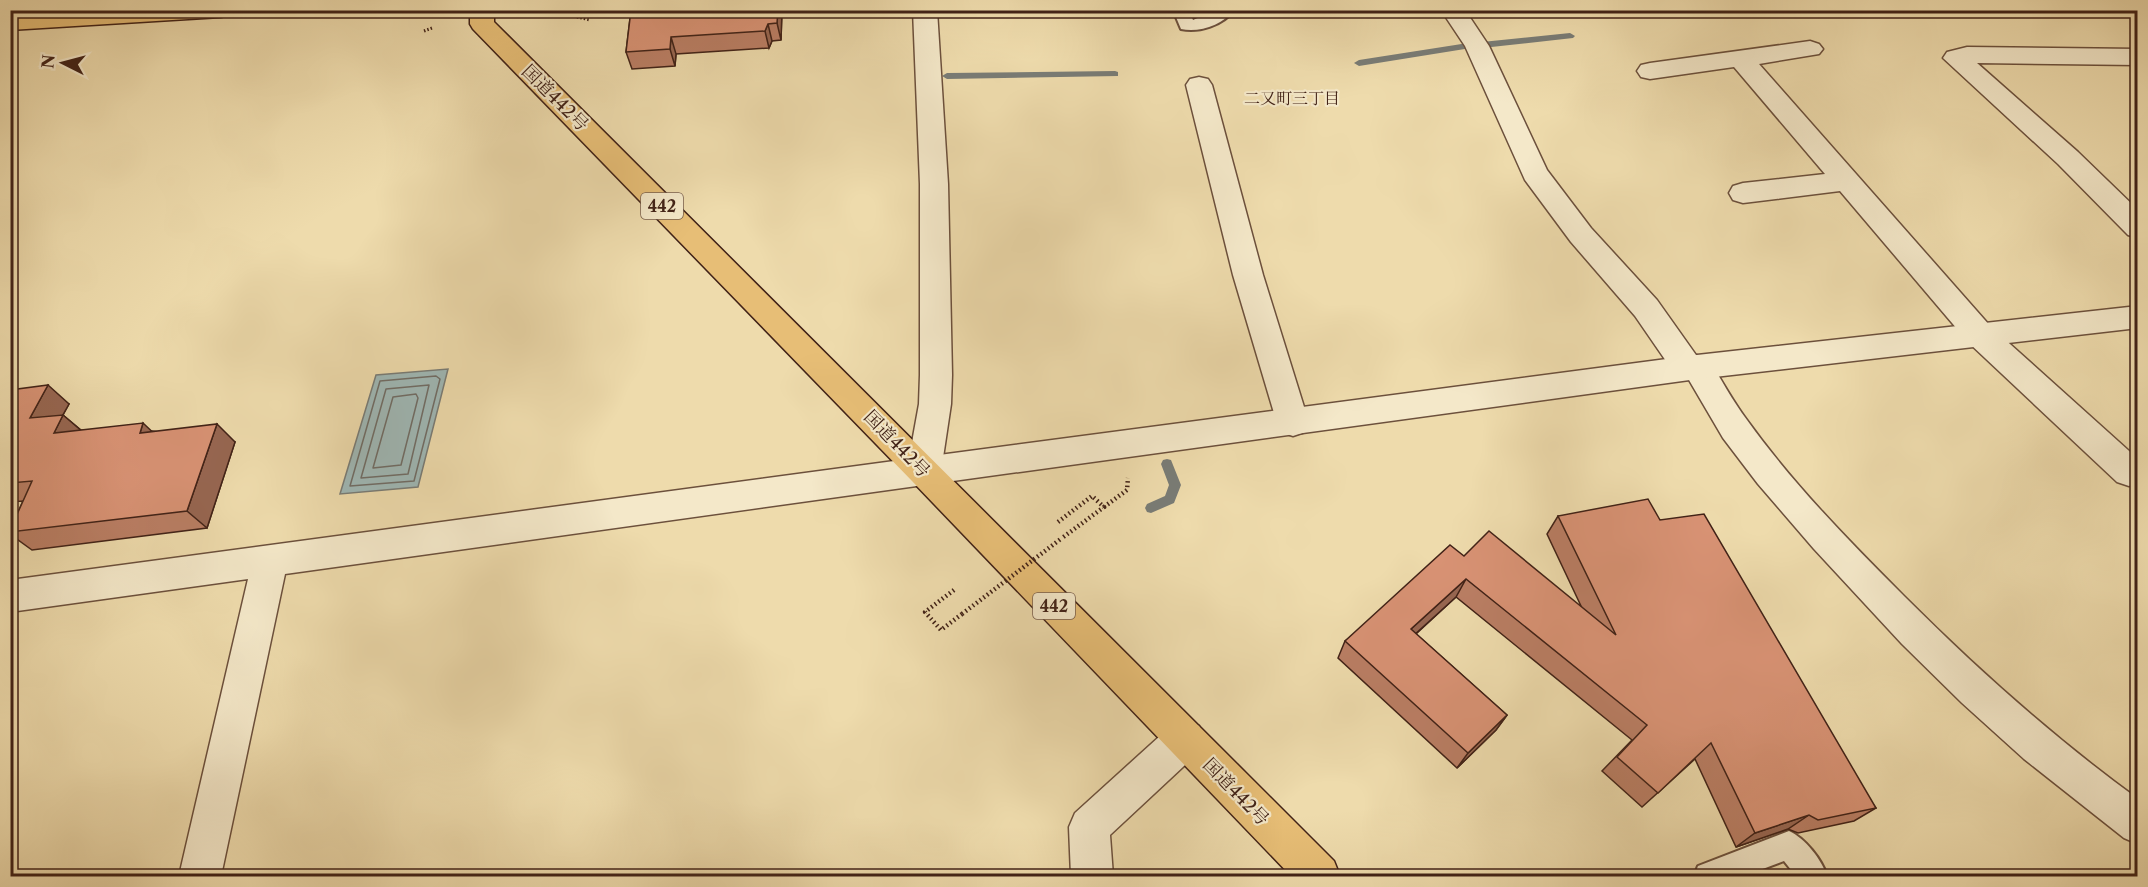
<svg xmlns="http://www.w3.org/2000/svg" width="2148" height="887" viewBox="0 0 2148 887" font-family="'Libre Caslon Text','Noto Serif JP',serif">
<rect width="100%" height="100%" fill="#eedbac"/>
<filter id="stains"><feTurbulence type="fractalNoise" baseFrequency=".00333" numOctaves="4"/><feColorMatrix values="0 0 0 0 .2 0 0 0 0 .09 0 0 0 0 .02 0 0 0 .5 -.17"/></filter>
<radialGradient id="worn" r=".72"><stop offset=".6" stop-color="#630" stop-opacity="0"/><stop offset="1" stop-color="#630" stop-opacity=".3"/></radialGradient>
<!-- water -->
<path fill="#9fb8b6" stroke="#797c76" stroke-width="1.5" d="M448 369 418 487 340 494 376 375Z"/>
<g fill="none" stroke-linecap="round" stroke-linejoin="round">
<!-- shore -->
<g stroke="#706d66" stroke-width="1.5">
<path d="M436 376 440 379 414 481 350 486 380 381Z"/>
<path d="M429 385 408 474 361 478 386 389Z"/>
<path d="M416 394 418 398 401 465 373 468 393 397Z"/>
</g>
<!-- stream -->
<g fill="#797c76" fill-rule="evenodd">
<path d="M1570 33 1575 36 1573 38 1482 48 1477 45 1482 42Z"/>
<path d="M1468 43 1473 46 1471 48 1359 66 1354 63 1359 60Z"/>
<path d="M1115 71 1118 72V76L947 79 942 76 947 73Z"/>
<path d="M1167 459 1171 460 1181 485 1174 503 1151 513 1147 512 1145 508 1147 504 1165 496 1169 485 1161 464 1163 460Z"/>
</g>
<defs>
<g id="service">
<path d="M1173 10H1189L1193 20 1216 10H1234C1223 25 1199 33 1181 29Z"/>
<path d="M1789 831C1805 838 1822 860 1827 876H1796L1784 861 1744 876H1694L1698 866Z"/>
</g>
<g id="minor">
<path d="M913 10H937L948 184 952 375 951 404 941 471 936 481 924 485 285 574 221 876H179L248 579 10 612V580L909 459 919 404 920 375V184Z"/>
<path d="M1441 10H1465L1489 46 1547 170 1591 228 1657 300 1696 355 1708 358C1721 379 1732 400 1747 420 1793 484 1849 541 1904 596 1977 669 2054 738 2138 799V844L2124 838 2024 759 1962 703 1902 644 1814 549 1758 484 1723 438 1689 380 1677 377 1635 316 1571 242 1525 180 1465 46Z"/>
<path d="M1810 41 1819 44 1823 49 1819 54 1759 64 1991 327 2138 459V483L2129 486 2117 482 1969 343 1840 191 1743 203 1733 200 1729 193 1733 186 1743 183 1825 174 1734 67 1650 79 1641 77 1637 71 1641 65 1650 63Z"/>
<path d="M1967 47 2138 49V65L1977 63 2078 152 2138 210V238L2128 235 2058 164 1943 58 1947 52Z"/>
<path d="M1199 77 1208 79 1212 85 1263 275 1309 423 1305 432 1293 436 1281 432 1277 423 1233 275 1186 85 1190 79Z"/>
<path d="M1185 720 1199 726 1204 739 1199 752 1110 835 1113 876H1071L1069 827 1075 813 1171 726Z"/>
</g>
<path id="tertiary" d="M2138 306V328L1697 379 924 485 912 481 907 471 912 461 924 457 1697 355Z"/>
<g id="trunk">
<path d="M94 10H233L230 15 221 17 10 30V16Z"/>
<path d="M470 10H494V22L1334 861 1340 876H1291L912 481 473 29 470 24Z"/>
</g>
</defs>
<!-- service casing -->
<use href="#service" stroke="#6c503c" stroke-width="4"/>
<!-- minor casing -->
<use href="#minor" stroke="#6c503c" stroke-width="3"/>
<!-- tertiary casing -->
<use href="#tertiary" stroke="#6c503c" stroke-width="3"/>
<!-- trunk casing -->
<use href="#trunk" stroke="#412217" stroke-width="3"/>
<!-- path-far1 -->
<g stroke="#412217" stroke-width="3" stroke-dasharray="1.5 2" stroke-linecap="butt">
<path d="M577 17 590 20"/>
<path d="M424 31 432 28"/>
</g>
<!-- path -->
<g stroke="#412217" stroke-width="4.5" stroke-dasharray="1.5 3" stroke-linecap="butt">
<path d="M1104 507 1127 490 1128 478"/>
<path d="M1058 522 1092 496 1104 507 1062 538"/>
<path d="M954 590 925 612 941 630 962 614"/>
</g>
<!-- service -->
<use href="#service" fill="#f4e8c9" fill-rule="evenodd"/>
<!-- minor -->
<use href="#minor" fill="#f4e8c9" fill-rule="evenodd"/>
<!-- tertiary -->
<use href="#tertiary" fill="#f4e8c9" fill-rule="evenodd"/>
<!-- trunk -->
<use href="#trunk" fill="#e7be76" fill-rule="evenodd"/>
<!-- path-bridge -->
<path stroke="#412217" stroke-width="4.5" stroke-dasharray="1.5 3" stroke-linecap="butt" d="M962 614 1062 538"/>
</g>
<!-- wall -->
<g fill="#ba7e64" stroke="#412217" stroke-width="1.5">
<path d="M631 10H782L781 40 772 41 769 48 676 54 675 66 632 69 626 52Z"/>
<path d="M10 390 69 404 63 415 81 430 152 431 235 442 207 528 32 550 10 534V530L23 501 10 502Z"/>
<path d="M1558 516 1660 520 1876 808 1854 821 1798 833 1788 829 1736 847 1695 759 1642 807 1602 771 1632 740 1456 597 1416 634 1507 715 1496 730 1457 768 1338 658 1345 641 1464 556 1581 606 1547 534Z"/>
</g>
<!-- shaded-wall -->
<g fill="#976651" stroke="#412217" stroke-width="1.5">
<path d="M778 10H782L781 40 777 23Z"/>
<path d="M768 24 772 41 769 48 765 31Z"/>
<path d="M671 37 676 54 675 66 670 49Z"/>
<path d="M48 385 69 404 51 436 30 418Z"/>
<path d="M63 415 84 433H54Z"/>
<path d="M143 423 162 441 140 433Z"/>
<path d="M217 424 235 442 207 528 187 511Z"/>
<path d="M1466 579 1456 597 1402 646 1411 629Z"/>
<path d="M1507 715 1496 730 1457 768 1468 753Z"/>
<path d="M1809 815 1788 829 1736 847 1755 833Z"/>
</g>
<!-- building -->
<g fill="#d89274" stroke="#412217" stroke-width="1.5">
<path d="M631 10H778L777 23 768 24 765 31 671 37 670 49 626 52Z"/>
<path d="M48 385 30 418 63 415 54 433 143 423 140 433 217 424 187 511 10 532V530L32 481 10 483V390Z"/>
<path d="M1648 499 1660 520 1704 514 1876 808 1818 820 1809 815 1755 833 1711 743 1658 793 1617 757 1647 725 1466 579 1411 629 1507 715 1468 753 1345 641 1450 545 1464 556 1489 531 1616 635 1558 516Z"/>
</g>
<g text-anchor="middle" stroke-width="4.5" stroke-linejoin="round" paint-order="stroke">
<!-- far-neighbourhood labels -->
<g font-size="16" fill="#412217" stroke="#f4e8c9">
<text x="1292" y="104">二又町三丁目</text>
</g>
<!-- shield labels -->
<g fill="#f4e8c9" stroke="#775d4c" stroke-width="1.5">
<rect x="641" y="193" width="42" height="26" rx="4.5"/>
<rect x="1033" y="593" width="42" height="26" rx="4.5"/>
</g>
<g font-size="16" font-weight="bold" fill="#412217">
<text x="662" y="212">442</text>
<text x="1054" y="612">442</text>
</g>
<!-- street labels -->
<g font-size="18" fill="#412217" stroke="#f4e8c9">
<text transform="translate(555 98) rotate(45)" y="6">国道442号</text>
<text transform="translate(897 444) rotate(46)" y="6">国道442号</text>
<text transform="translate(1236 792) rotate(46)" y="6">国道442号</text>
</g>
</g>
<!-- margin -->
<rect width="2148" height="887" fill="none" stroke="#eedbac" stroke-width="36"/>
<rect x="12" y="12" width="2124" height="863" fill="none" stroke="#412217" stroke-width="3"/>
<rect x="18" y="18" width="2112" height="851" fill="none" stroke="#412217" stroke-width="1.5"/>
<!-- north arrow -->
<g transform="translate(63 63) rotate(276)" stroke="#f4e8c9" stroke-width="4.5" paint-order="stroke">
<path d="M0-4.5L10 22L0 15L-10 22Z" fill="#412217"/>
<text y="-9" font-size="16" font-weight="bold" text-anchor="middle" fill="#412217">N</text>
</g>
<rect width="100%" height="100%" filter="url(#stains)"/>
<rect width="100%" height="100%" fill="url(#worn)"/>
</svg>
